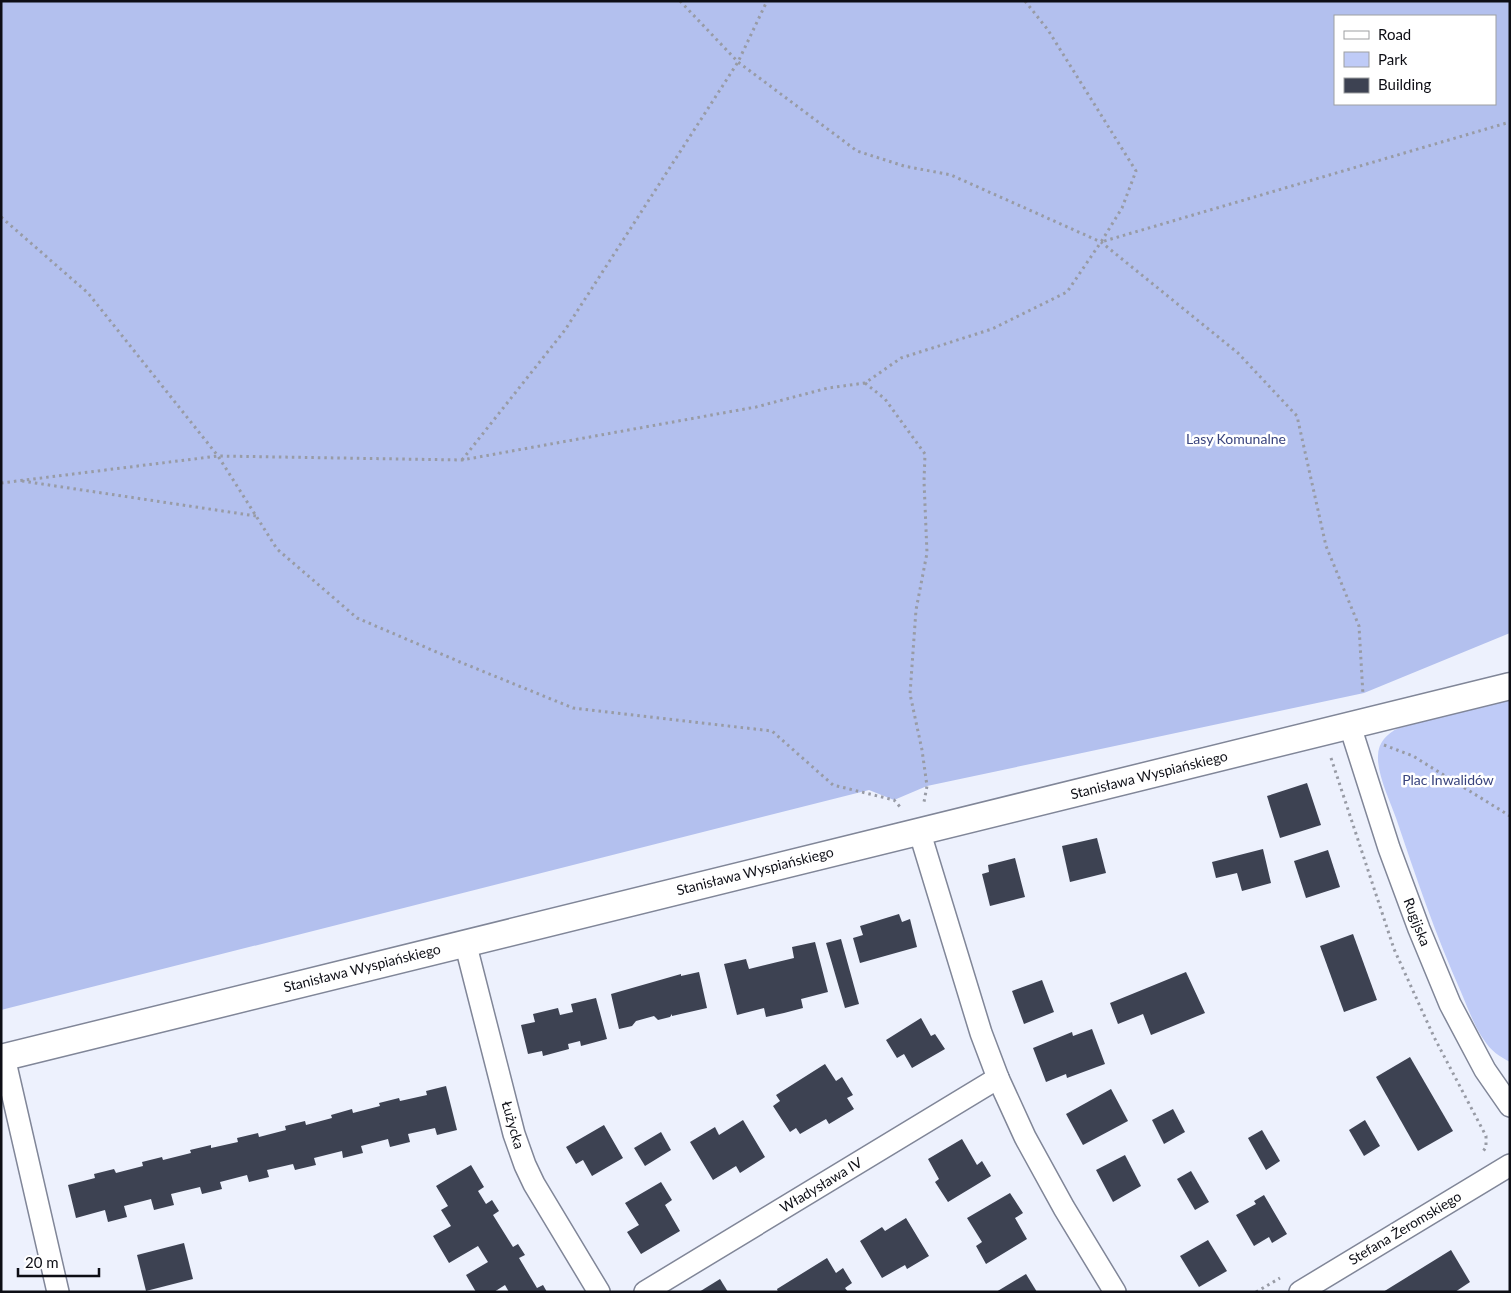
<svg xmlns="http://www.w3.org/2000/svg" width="1511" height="1293" viewBox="0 0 1511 1293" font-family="Lato,sans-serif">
<rect width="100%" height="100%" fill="#edf1fd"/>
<!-- green -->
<path fill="#bfcbf7" d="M1510 699V1062C1500 1057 1490 1050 1484 1040 1474 1026 1468 1008 1461 992 1436 936 1416 877 1396 818 1390 801 1377 774 1378 756 1378 743 1387 733 1399 728Z"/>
<!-- forest -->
<path fill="#b3c0ee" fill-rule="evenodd" d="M1 1H1510V633L1364 693 927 786 894 800 869 790 1 1010ZM1335 16H1495V104H1335Z"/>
<!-- building -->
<g fill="#3d4252">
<path d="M1307 783 1321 825 1280 838 1267 796Z"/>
<path d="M1097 838 1106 873 1070 882 1062 846Z"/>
<path d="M1263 849 1271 883 1242 891 1237 873 1216 878 1212 862Z"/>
<path d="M1328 850 1340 887 1306 898 1294 861Z"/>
<path d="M1015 858 1025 897 990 906 982 874 989 872 988 865Z"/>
<path d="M899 914 902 922 910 919 917 947 860 963 853 938 863 935 860 926Z"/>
<path d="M1353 934 1377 1000 1344 1012 1320 946Z"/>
<path d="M841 939 859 1004 845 1008 826 943Z"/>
<path d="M815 942 828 992 801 999 803 1008 784 1013 766 1017 764 1008 737 1015 724 964 746 959 749 969 794 958 792 947Z"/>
<path d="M699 972 707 1008 672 1016V1014L670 1017 658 1020 654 1016 636 1021 632 1026 619 1029 611 994 681 974V976Z"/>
<path d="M1186 972 1205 1013 1151 1035 1143 1014 1118 1024 1110 1003Z"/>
<path d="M1042 980 1054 1012 1024 1024 1012 991Z"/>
<path d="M596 998 607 1039 581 1046 580 1041 568 1044 569 1049 543 1056 542 1051 528 1054 521 1025 535 1022 533 1014 558 1008 560 1015 573 1012 571 1004Z"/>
<path d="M921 1018 931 1036 935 1034 945 1049 912 1068 904 1054 897 1058 886 1040Z"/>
<path d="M1092 1029 1105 1064 1067 1078 1066 1074 1046 1082 1033 1048 1072 1032 1073 1036Z"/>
<path d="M1410 1057 1453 1131 1418 1151 1376 1077Z"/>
<path d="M825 1064 836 1081 842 1077 853 1095 847 1098 854 1109 829 1124 826 1119 800 1134 796 1128 790 1132 773 1106 780 1101 776 1095Z"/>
<path d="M446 1086 457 1130 437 1135 435 1128 408 1134 410 1142 390 1147 388 1139 361 1146 363 1153 343 1158 342 1151 314 1158 316 1165 295 1170 293 1164 267 1170 269 1177 249 1182 247 1175 220 1182 222 1189 202 1194 200 1187 171 1194 174 1205 154 1210 151 1199 124 1206 127 1217 108 1222 105 1210 76 1218 68 1185 95 1178 94 1174 114 1169 116 1173 143 1166 142 1162 162 1157 163 1160 191 1153 190 1150 211 1145V1148L238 1142 237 1138 258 1133 259 1137 286 1130 285 1126 305 1121 306 1125 332 1118 331 1115 352 1109 353 1113 380 1106 379 1103 399 1098 400 1101 427 1095 426 1091Z"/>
<path d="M1111 1089 1128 1121 1083 1145 1066 1114Z"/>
<path d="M1173 1109 1185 1132 1164 1144 1152 1120Z"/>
<path d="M743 1120 765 1157 740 1173 736 1166 713 1180 690 1142 715 1127 719 1135Z"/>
<path d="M1365 1120 1380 1146 1364 1156 1349 1130Z"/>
<path d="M604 1125 623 1158 592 1176 583 1160 576 1164 566 1147Z"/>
<path d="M1262 1130 1280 1161 1266 1170 1248 1138Z"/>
<path d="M661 1132 671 1150 645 1166 634 1148Z"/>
<path d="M962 1139 977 1165 982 1161 991 1176 948 1202 935 1182 939 1179 928 1159Z"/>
<path d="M1125 1155 1141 1186 1113 1202 1096 1170Z"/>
<path d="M471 1165 484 1187 478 1191 486 1204 492 1200 499 1211 493 1215 513 1247 518 1244 525 1255 519 1258 537 1288 543 1285 547 1292H509L505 1285 494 1292H476L466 1275 488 1262 478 1246 449 1263 433 1236 451 1226 441 1210 448 1206 436 1186Z"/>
<path d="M1191 1171 1209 1202 1195 1210 1177 1179Z"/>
<path d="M661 1182 672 1200 665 1205 680 1231 641 1254 627 1232 639 1225 625 1203Z"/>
<path d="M1010 1193 1023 1213 1015 1218 1027 1239 986 1264 976 1246 982 1242 967 1218Z"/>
<path d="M1264 1195 1287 1234 1272 1243 1269 1237 1254 1246 1236 1215 1256 1204 1254 1201Z"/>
<path d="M906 1218 929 1256 907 1269 905 1265 882 1278 860 1241 882 1227 885 1231Z"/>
<path d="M1208 1240 1227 1271 1199 1287 1180 1256Z"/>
<path d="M184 1243 193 1279 146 1291 137 1255Z"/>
<path d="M1451 1250 1470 1282 1455 1292H1383Z"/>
<path d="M827 1258 836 1273 843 1268 852 1283 845 1288 848 1292H778L777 1289Z"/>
<path d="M1026 1274 1037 1292H996Z"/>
<path d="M720 1279 728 1292H699Z"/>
</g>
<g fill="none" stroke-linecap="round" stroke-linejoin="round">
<defs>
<g id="minor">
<path d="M1350 726 1389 848 1419 929 1450 1004 1485 1070 1510 1106"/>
<path d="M919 830 981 1033 998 1078 1025 1137 1064 1208 1115 1292"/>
<path d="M465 942 514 1134 525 1165 534 1184 599 1292"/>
<path d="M4 1057 58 1292"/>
<path d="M645 1292 998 1078"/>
<path d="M1300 1292 1510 1165"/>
</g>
<path id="tertiary" d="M1 1058 1510 686"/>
</defs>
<!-- minor casing -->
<use href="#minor" stroke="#808698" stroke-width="24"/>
<!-- tertiary casing -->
<use href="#tertiary" stroke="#808698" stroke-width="29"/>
<!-- path -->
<g stroke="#989ba5" stroke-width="3" stroke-dasharray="2.5 4" stroke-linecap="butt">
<path d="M680 1 738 62 857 151 904 166 951 175 1101 242 1238 353 1297 416 1326 546 1359 626 1363 695"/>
<path d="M1025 1 1048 30 1136 171 1122 208 1101 242 1510 122"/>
<path d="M1 217 88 293 218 456 277 549 357 618 460 662 573 708 772 731 833 785 894 800 901 808"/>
<path d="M865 383 885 399 925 454 924 481 927 553 916 610 910 694 922 750 927 786 924 802"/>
<path d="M462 460 565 330 738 62 767 1"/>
<path d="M22 481 256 516"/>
<path d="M1 483 218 456 462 460 756 407 828 388 865 383 901 358 992 329 1067 292 1101 242"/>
<path d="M1384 745 1413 756 1510 816"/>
<path d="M1331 758 1394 949 1434 1037 1486 1136V1147L1482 1153"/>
<path d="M1256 1292 1280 1278"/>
</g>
<!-- minor -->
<use href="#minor" stroke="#fff" stroke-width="21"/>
<!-- tertiary -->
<use href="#tertiary" stroke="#fff" stroke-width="26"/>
</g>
<g text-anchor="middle" stroke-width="5" stroke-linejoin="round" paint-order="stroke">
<!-- park labels -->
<g font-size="14" fill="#39447e" stroke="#fff">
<text x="1236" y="444">Lasy Komunalne</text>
<text x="1448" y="785">Plac Inwalidów</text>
</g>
<!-- street labels -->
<g font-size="14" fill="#0d0e15" stroke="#fff">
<text transform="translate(1149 775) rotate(-14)" y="5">Stanisława Wyspiańskiego</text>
<text transform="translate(755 871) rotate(-14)" y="5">Stanisława Wyspiańskiego</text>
<text transform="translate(1417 922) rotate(69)" y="5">Rugijska</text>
<text transform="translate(362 968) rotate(-14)" y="5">Stanisława Wyspiańskiego</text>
<text transform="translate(513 1125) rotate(74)" y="5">Łużycka</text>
<text transform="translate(821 1185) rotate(-31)" y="5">Władysława IV</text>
<text transform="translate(1405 1228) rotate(-31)" y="5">Stefana Żeromskiego</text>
</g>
</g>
<!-- border -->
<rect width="1511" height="1293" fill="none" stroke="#0d0e15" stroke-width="5"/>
<!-- legend -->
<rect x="1334" y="15" width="162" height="90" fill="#ffffff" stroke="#9e9fa1"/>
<rect x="1344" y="31" width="25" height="8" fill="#ffffff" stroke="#9e9fa1"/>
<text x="1378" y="40" font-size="15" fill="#0d0e15">Road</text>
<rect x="1344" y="52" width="25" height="15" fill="#bfcbf7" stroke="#9e9fa1"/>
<text x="1378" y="65" font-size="15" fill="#0d0e15">Park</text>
<rect x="1344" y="78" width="25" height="15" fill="#3d4252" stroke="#9e9fa1"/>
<text x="1378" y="90" font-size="15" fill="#0d0e15">Building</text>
<!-- scale -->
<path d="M18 1268v8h81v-8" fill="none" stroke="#0d0e15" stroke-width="2.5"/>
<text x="25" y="1268" font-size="15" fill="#0d0e15" stroke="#ffffff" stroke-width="4" paint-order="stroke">20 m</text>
</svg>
